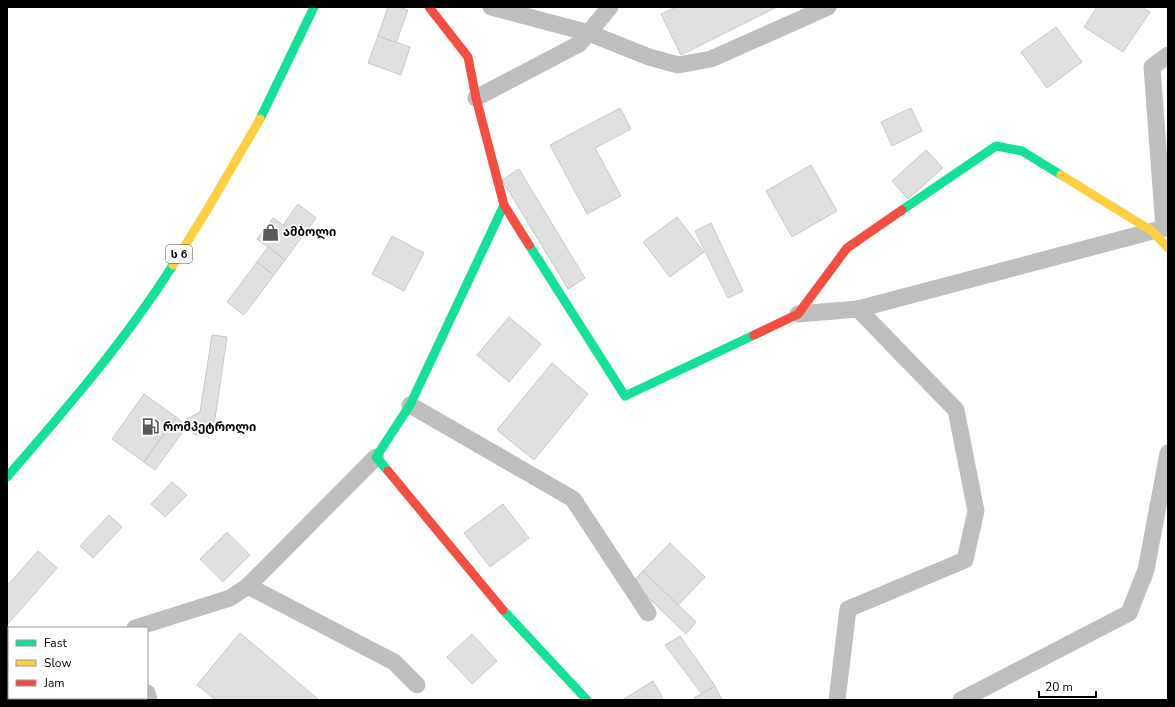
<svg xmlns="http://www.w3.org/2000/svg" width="1175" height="707" viewBox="0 0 1175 707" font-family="'Nunito Sans','Noto Sans Georgian',sans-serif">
<rect width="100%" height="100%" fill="#fff"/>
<!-- building -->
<g fill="#dfdfdf" stroke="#c7c7c7">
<path d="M388 7H398L408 10 396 43 378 36Z"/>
<path d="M676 7H777L681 55 661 14Z"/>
<path d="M1097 7H1142L1150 12 1123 52 1084 27Z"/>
<path d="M1056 27 1082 62 1047 88 1021 52Z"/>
<path d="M378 36 410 47 401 75 368 63Z"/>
<path d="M620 108 631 129 595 148 621 196 587 214 550 145Z"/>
<path d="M911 108 922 131 892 146 881 122Z"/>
<path d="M926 150 943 168 908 199 892 181Z"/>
<path d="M811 165 837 211 792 237 766 191Z"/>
<path d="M519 169 585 278 568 289 502 180Z"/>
<path d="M298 204 316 218 301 238 283 225Z"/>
<path d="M677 217 704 252 670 277 643 242Z"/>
<path d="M273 218 301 238 285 260 257 239Z"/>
<path d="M711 223 743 291 728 298 695 231Z"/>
<path d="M392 236 424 253 404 291 372 274Z"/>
<path d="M268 247 285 260 274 275 257 262Z"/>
<path d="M257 262 274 275 244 315 227 302Z"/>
<path d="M509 317 541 344 509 382 477 355Z"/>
<path d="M212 335 227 337 214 425 195 435 187 419 200 412Z"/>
<path d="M552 363 588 394 534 460 497 430Z"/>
<path d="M144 394 176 417 144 462 112 439Z"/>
<path d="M176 417 187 426 155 470 144 462Z"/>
<path d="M172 482 187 495 165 517 151 504Z"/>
<path d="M503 504 529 538 490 567 464 533Z"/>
<path d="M109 515 122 527 93 558 80 546Z"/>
<path d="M227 532 250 555 223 582 200 559Z"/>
<path d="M670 543 705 577 678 605 643 571Z"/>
<path d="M38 551 57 568 7 625V586Z"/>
<path d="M643 571 696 622 686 634 632 582Z"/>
<path d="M240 633 319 700H216L197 685Z"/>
<path d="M472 634 497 661 472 684 447 657Z"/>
<path d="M680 636 715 686 702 694 665 645Z"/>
<path d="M653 681 664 700H622Z"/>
<path d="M715 686 722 700H695L694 698Z"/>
</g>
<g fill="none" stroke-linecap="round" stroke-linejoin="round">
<!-- street -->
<g stroke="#bebebe" stroke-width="17">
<path d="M491 7 589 33 649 57 678 65 711 59 828 7"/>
<path d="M476 98 579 44 610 7"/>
<path d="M1164 228 1152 67 1168 55"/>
<path d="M798 314 858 309 1168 227"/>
<path d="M410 405 573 499 648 613"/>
<path d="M248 586 394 662 417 685"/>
<path d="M135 628 230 598 248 586 376 457"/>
<path d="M147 693 149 700"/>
<path d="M7 697 9 696"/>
<path d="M837 700 848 609 965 560 976 511 956 410 858 309"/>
<path d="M961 700 1129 613 1146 570 1168 453"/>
</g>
<!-- fast -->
<g stroke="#16e098" stroke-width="9">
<path d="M260 119 314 7"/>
<path d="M902 210 996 146 1022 151 1061 175"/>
<path d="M529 245 625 396 754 335"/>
<path d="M388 471 376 457 410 405 504 205"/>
<path d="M7 477C66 409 125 341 173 265"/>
<path d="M503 610 587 700"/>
</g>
<!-- slow -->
<g stroke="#ffcf43" stroke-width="9">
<path d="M1061 175 1152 231 1168 248"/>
<path d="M173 265 207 210 260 119"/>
</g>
<!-- jam -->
<g stroke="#f24e42" stroke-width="9">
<path d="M429 7 468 57 476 98 504 205 529 245"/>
<path d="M754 335 798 314 847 248 902 210"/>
<path d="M388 471 503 610"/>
</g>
</g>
<!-- icons -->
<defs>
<symbol id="shop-bare" viewBox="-9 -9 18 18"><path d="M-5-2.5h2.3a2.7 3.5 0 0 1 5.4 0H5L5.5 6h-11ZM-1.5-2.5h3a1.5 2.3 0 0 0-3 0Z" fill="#595959" stroke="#fff" stroke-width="2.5" paint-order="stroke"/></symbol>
<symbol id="fuel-bare" viewBox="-9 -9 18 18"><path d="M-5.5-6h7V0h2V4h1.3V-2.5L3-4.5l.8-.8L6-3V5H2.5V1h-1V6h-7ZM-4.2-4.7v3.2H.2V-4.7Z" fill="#595959" stroke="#fff" stroke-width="2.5" paint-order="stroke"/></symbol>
</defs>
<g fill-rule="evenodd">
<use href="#shop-bare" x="258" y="220" width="25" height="25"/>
<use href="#fuel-bare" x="138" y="414" width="25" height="25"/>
</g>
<g text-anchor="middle" stroke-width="3.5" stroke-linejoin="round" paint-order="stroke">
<!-- shield labels -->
<rect fill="#fff" stroke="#4c4c4c" stroke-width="1" x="166" y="245" width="26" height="18" rx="3"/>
<g font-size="11" font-weight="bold" fill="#000">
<text x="179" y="258">ს 6</text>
</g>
<!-- poi labels -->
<g font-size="12" font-weight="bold" fill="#000" stroke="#fff" text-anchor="start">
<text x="283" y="236">ამბოლი</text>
<text x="163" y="431">რომპეტროლი</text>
</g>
</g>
<!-- border -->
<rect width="1175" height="707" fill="none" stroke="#000000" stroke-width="16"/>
<!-- legend -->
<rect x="8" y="627" width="140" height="72" fill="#ffffff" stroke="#999999"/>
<rect x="16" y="640" width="20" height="6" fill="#16e098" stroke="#999999"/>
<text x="44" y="647" font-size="12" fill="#000000">Fast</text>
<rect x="16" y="660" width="20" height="6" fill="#ffcf43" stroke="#999999"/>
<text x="44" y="667" font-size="12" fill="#000000">Slow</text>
<rect x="16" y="680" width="20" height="6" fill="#f24e42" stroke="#999999"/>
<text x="44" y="687" font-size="12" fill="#000000">Jam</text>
<!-- scale -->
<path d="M1039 691v6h57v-6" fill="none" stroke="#000000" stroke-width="2"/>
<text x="1045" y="691" font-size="12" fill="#000000" stroke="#ffffff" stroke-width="3" paint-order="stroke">20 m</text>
</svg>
